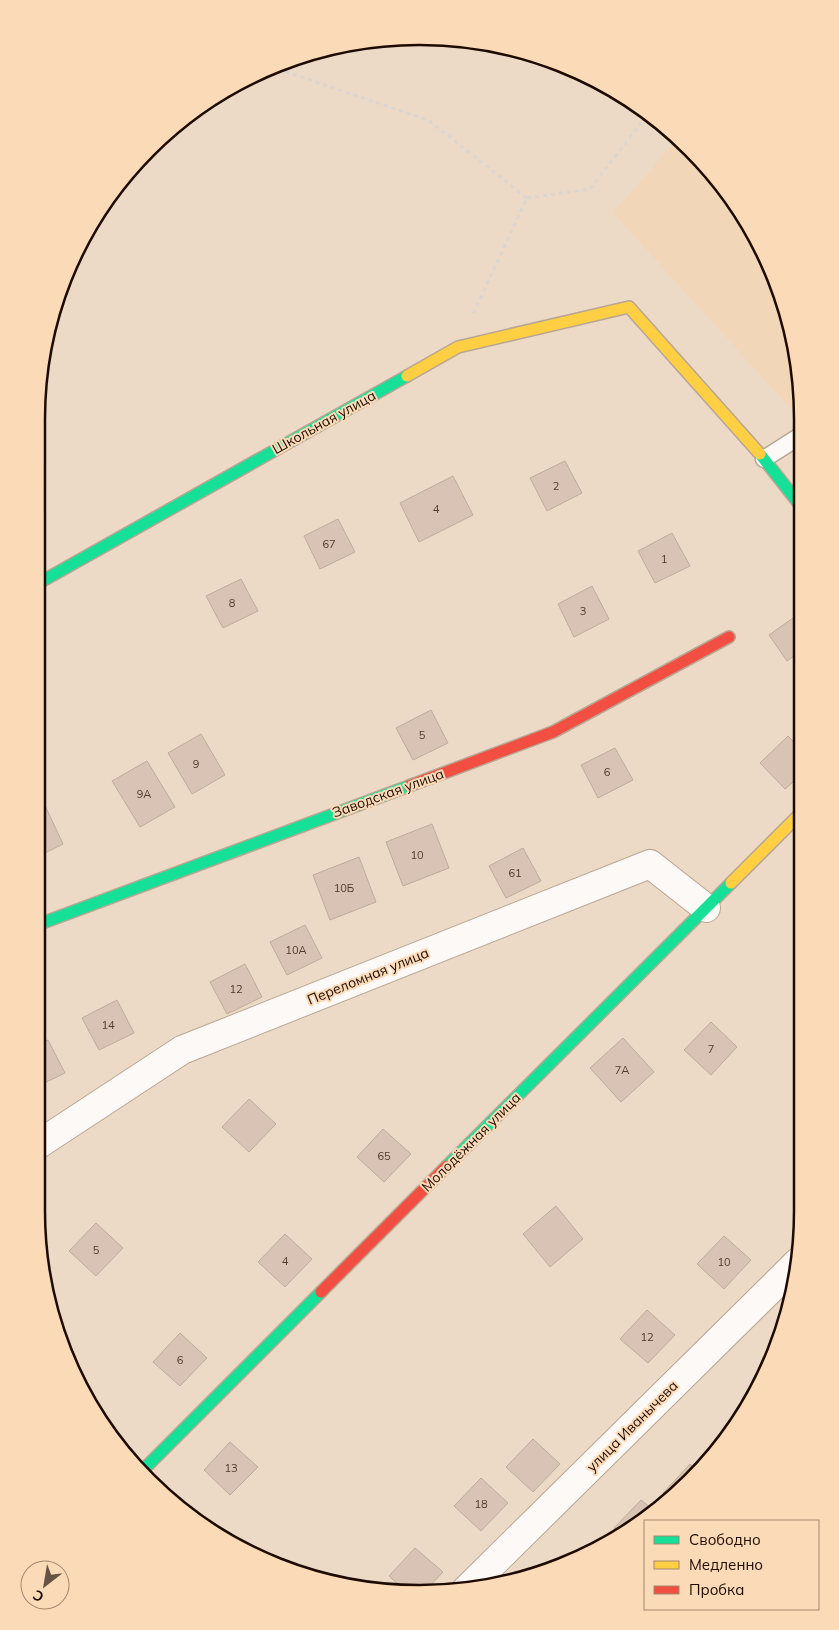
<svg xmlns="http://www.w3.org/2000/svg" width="839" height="1630" viewBox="0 0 839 1630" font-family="Mulish,sans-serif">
<rect width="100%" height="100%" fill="#ecdac7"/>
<!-- built -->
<path fill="#f2d6b8" d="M677 139 724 186 774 273 799 369 800 419 613 213Z"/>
<!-- building -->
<g fill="#d9c3b4" stroke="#bfab9c">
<path d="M565 461 582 493 547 511 530 478Z"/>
<path d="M453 476 473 515 419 542 400 503Z"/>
<path d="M338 519 355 552 320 569 304 536Z"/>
<path d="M672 533 690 566 655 583 638 551Z"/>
<path d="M241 579 258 611 223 628 206 596Z"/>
<path d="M592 586 609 619 574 637 558 604Z"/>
<path d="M800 613V652L787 661 769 635Z"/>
<path d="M431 710 448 743 413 760 396 728Z"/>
<path d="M201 734 225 775 192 794 168 753Z"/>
<path d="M788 736 801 749V775L785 789 760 763Z"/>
<path d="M615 748 633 780 598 798 581 765Z"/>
<path d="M147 761 175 807 140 827 112 781Z"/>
<path d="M41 797 63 844 37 857V799Z"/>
<path d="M432 824 449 868 403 886 386 842Z"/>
<path d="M523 848 541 881 506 898 489 866Z"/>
<path d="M359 857 376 902 330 920 313 875Z"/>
<path d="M305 925 322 958 287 975 270 942Z"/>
<path d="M245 964 262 997 227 1014 210 982Z"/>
<path d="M117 1000 134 1033 99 1050 82 1018Z"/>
<path d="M711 1022 737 1047 711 1075 684 1050Z"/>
<path d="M623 1038 654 1072 621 1102 590 1068Z"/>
<path d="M48 1040 65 1073 36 1087V1046Z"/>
<path d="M249 1099 276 1124 249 1152 222 1127Z"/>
<path d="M383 1129 411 1154 384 1182 357 1157Z"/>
<path d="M556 1206 583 1239 550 1267 523 1234Z"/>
<path d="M96 1223 123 1248 96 1276 69 1251Z"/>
<path d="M285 1234 312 1259 285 1287 258 1262Z"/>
<path d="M724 1236 751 1260 724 1289 697 1264Z"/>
<path d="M647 1310 675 1335 648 1363 620 1339Z"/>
<path d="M180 1333 207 1358 180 1386 153 1362Z"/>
<path d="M533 1439 560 1464 533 1492 506 1467Z"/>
<path d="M230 1442 258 1467 230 1495 204 1470Z"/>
<path d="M690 1464 698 1472 691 1481 668 1498 663 1493Z"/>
<path d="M481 1478 508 1503 481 1531 454 1506Z"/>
<path d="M641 1500 652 1509 619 1533 614 1528Z"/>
<path d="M415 1548 443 1572 427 1589 402 1588 389 1576Z"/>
</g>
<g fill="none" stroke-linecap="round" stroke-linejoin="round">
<defs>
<path id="lane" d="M764 459 800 436"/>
<g id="street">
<path d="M36 1146 182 1050 650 864 706 908"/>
<path d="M466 1590 798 1262"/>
</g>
<g id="fast">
<path d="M760 454 800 505"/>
<path d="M37 584 407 376"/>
<path d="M37 925 409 786"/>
<path d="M447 1166 731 883"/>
<path d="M141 1472 321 1292"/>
</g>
<g id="slow">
<path d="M407 376 458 347 629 307 760 454"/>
<path d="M731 883 801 813"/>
</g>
<g id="jam">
<path d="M409 786 553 732 729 637"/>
<path d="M321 1292 447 1166"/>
</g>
</defs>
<!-- lane casing -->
<use href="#lane" stroke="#b8a693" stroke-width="19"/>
<!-- street casing -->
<use href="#street" stroke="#b8a693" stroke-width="30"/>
<!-- fast casing -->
<use href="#fast" stroke="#b8a693" stroke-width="14"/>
<!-- slow casing -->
<use href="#slow" stroke="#b8a693" stroke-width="14"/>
<!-- jam casing -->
<use href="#jam" stroke="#b8a693" stroke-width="14"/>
<!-- path -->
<g stroke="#dcd6d0" stroke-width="3" stroke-dasharray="4 4" stroke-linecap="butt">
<path d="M270 69 275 68 428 120 527 198 473 314"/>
<path d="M527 198 590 189 649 113"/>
</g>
<!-- lane -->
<use href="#lane" stroke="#fcf9f7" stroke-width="16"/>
<!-- street -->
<use href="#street" stroke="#fcf9f7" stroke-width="28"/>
<!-- fast -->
<use href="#fast" stroke="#16e098" stroke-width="11"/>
<!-- slow -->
<use href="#slow" stroke="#ffcf43" stroke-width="11"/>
<!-- jam -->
<use href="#jam" stroke="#f24e42" stroke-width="11"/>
</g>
<g text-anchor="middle" stroke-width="4" stroke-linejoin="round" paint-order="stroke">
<!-- number labels -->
<g font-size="11" fill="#4e3a2e">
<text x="556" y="490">2</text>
<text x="436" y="513">4</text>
<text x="329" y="548">67</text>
<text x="664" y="563">1</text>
<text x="232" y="607">8</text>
<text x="583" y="615">3</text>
<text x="422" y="739">5</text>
<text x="196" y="768">9</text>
<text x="607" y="776">6</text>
<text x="144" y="798">9А</text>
<text x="417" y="859">10</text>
<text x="515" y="877">61</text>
<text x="344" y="892">10Б</text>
<text x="296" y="954">10А</text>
<text x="236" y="993">12</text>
<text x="108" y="1029">14</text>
<text x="711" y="1053">7</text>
<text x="622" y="1074">7А</text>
<text x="384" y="1160">65</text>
<text x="96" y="1254">5</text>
<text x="285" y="1265">4</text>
<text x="724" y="1266">10</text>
<text x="647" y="1341">12</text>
<text x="180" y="1364">6</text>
<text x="231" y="1472">13</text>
<text x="481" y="1508">18</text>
</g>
<!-- street labels -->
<g font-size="14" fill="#1e0b00" stroke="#fbdab8">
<text transform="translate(324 422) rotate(-29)" y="5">Школьная улица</text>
<text transform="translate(388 793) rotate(-20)" y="5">Заводская улица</text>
<text transform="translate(368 976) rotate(-22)" y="5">Переломная улица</text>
<text transform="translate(471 1142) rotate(-45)" y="5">Молодёжная улица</text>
<text transform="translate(632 1426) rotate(-45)" y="5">улица Иванычева</text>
</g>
</g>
<!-- crop -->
<path d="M0 0H839V1630H0ZM419 45H420A374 374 0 0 1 794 419V1211A374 374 0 0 1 420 1585H419A374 374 0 0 1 45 1211V419A374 374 0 0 1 419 45Z" fill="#fbdab8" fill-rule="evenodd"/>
<path fill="none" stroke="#1e0b00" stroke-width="2.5" d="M419 45H420A374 374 0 0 1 794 419V1211A374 374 0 0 1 420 1585H419A374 374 0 0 1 45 1211V419A374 374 0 0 1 419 45Z"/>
<!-- legend -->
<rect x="644" y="1520" width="175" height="90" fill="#fbdab8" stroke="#a3876e"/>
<rect x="654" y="1536" width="25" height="8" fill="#16e098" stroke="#a3876e"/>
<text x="689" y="1545" font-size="15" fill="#1e0b00">Свободно</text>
<rect x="654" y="1561" width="25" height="8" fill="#ffcf43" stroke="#a3876e"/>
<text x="689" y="1570" font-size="15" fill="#1e0b00">Медленно</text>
<rect x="654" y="1586" width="25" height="8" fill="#f24e42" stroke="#a3876e"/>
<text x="689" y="1595" font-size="15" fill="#1e0b00">Пробка</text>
<!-- north arrow -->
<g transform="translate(45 1585) rotate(211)"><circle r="24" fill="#fbdab8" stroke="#a3876e"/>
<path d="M0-4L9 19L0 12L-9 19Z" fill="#665346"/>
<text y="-8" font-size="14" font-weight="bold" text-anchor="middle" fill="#1e0b00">С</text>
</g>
</svg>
